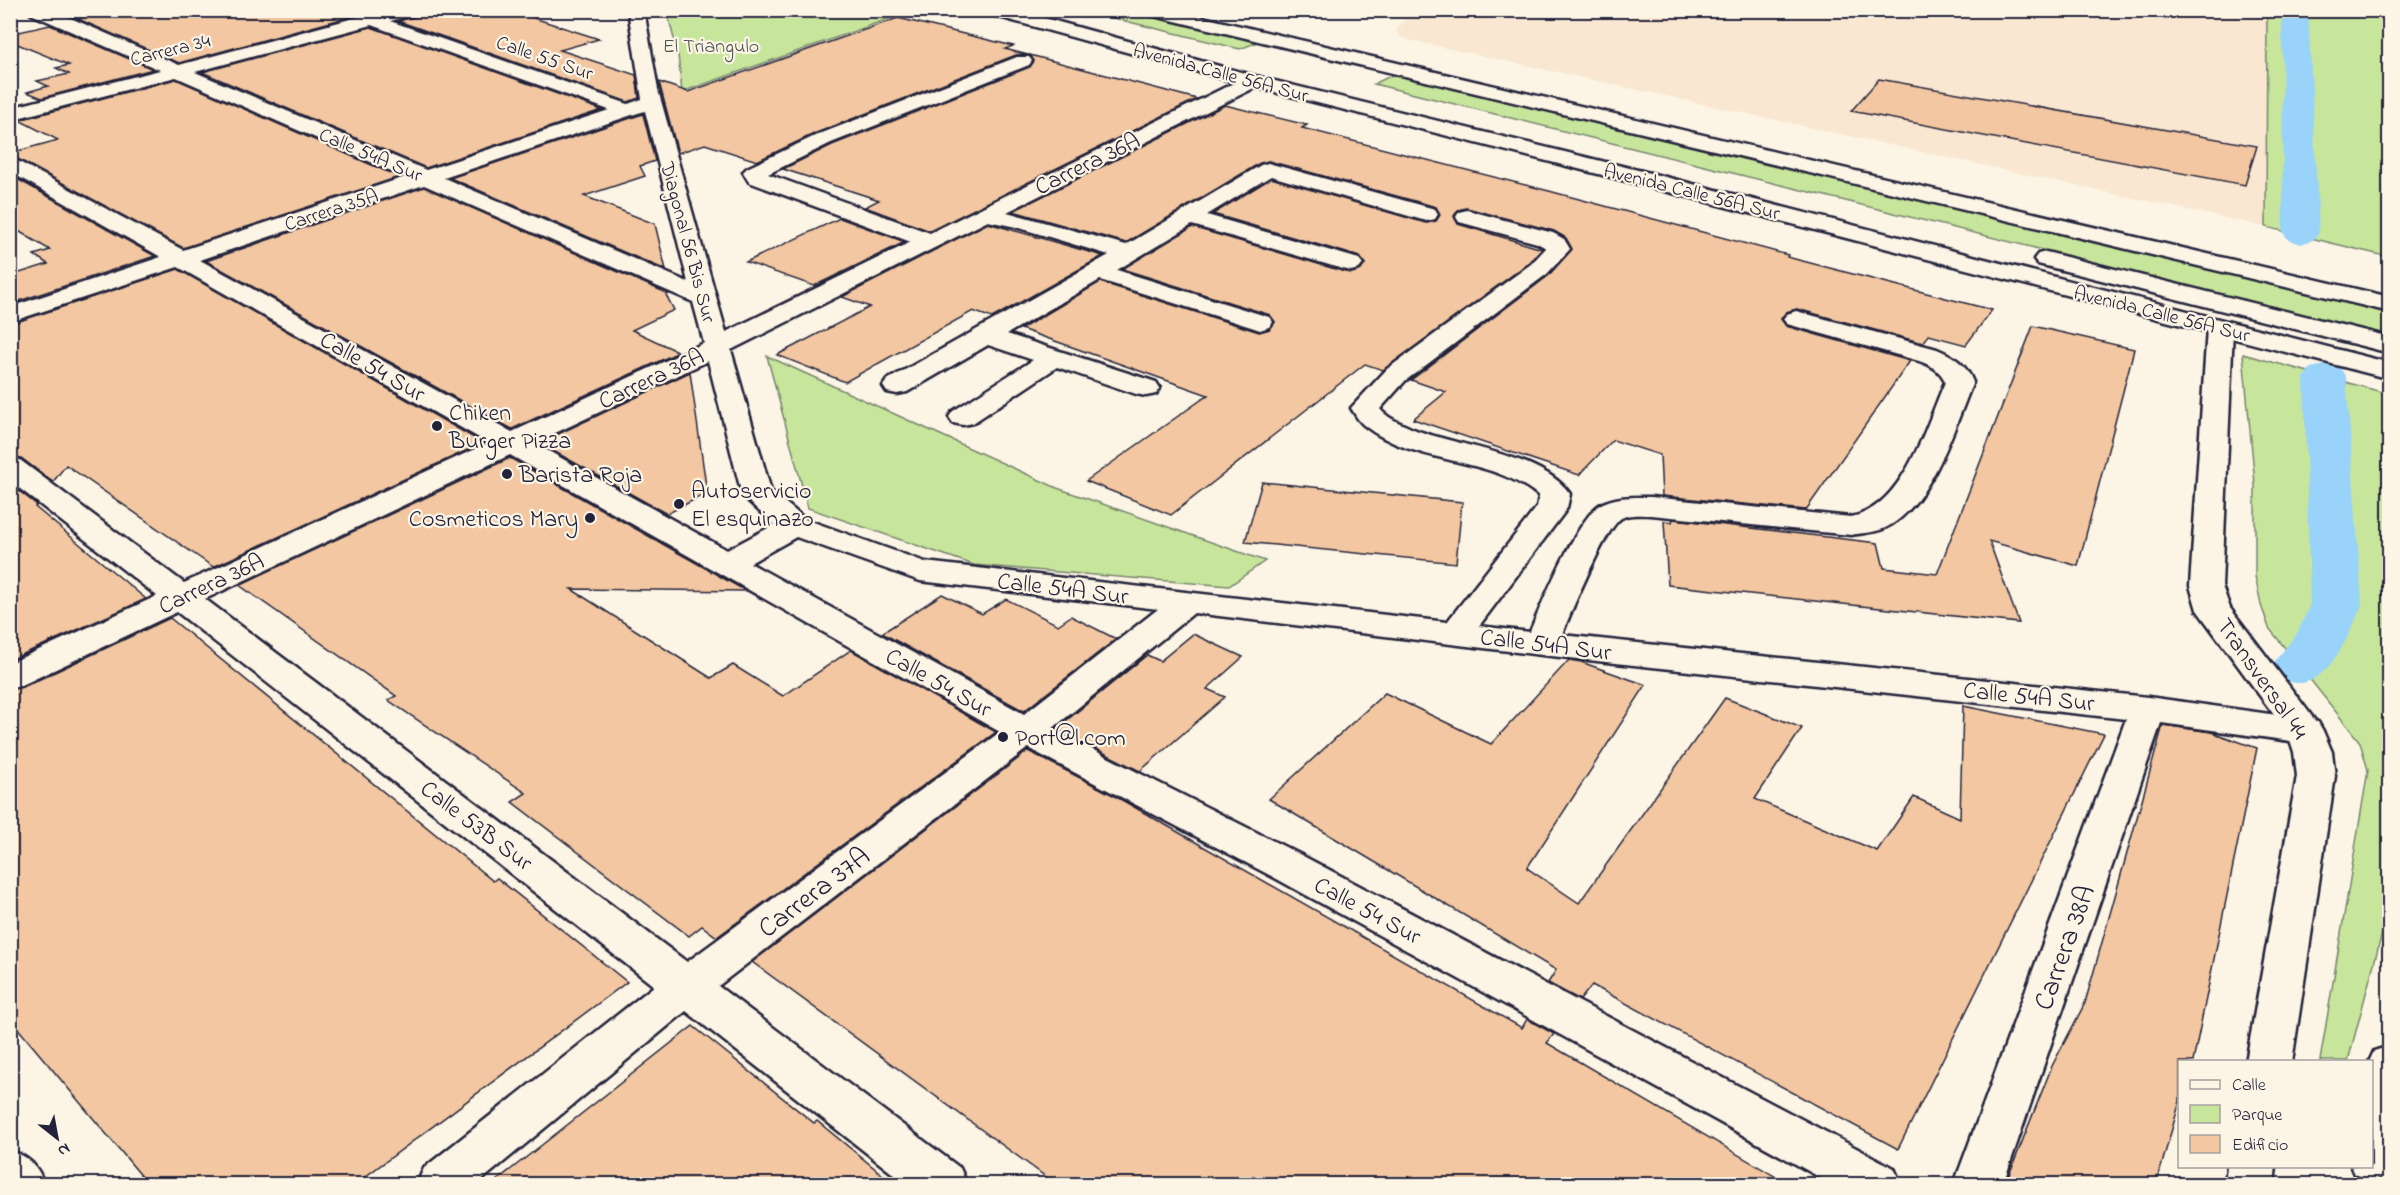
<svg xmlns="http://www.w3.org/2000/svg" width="2400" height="1195" viewBox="0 0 2400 1195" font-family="'Indie Flower',sans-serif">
<rect width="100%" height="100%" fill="#fcf5e5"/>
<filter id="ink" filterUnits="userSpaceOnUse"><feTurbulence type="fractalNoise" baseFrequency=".0167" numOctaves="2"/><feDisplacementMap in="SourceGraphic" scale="12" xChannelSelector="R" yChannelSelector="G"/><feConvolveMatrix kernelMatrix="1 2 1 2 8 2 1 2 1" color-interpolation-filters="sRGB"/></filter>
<g filter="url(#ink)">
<!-- built -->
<path fill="#f9e7d1" d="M1380 11H2267L2266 227 1409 40 1399 36 1396 31 1409 14Z"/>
<!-- green -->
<g fill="#c8e59c" stroke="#75846c" stroke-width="1.5">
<path d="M667 11H911L682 92 678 55Z"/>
<path d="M1084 11H1128L1258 42 1240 49Z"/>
<path d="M2267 11H2389V257L2266 227Z"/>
<path d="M1394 74 2389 313V336L1374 84Z"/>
<path d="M2243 354 2389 394V907L2348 1061H2320L2368 770 2360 742 2269 628 2261 605 2255 576V484Z"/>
<path d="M767 356 1057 488 1265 561 1229 586 974 565 808 508Z"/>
</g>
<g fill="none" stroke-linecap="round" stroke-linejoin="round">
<!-- canal -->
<g fill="#99d3f9" fill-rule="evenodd">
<path d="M2282 10H2308L2319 233 2313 240 2301 244 2289 240 2283 233Z"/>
<path d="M2325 365 2340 368 2346 377 2362 604C2352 629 2330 685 2297 683 2291 683 2285 680 2279 678L2271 666 2298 632 2310 604 2304 377 2310 368Z"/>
</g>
</g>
<!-- building -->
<g fill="#f2c7a1" stroke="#22223b" stroke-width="1.5">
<path d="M114 10H375L179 63 78 19Z"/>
<path d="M421 10H509L599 39 560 50 636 75 639 98 628 102 398 21 418 16Z"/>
<path d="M898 18 1013 46 1005 49 1028 55H1016L816 133 757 161 705 144 678 153 659 82 688 92Z"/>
<path d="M50 25 153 69 42 98 27 92 48 86 37 81 69 74 56 68 69 65 10 41V34Z"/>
<path d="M371 27 602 110 426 168 202 72Z"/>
<path d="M1030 55 1197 99 930 231 865 207 879 200 783 169 832 145 1030 67 1034 61Z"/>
<path d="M176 79 399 177 183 248 10 155V153L58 140 19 120Z"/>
<path d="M1879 79 2257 146 2245 185 1851 111Z"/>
<path d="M1225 105 1307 125 1302 128 1549 191 1788 255 1787 257 1992 310 1966 345 1929 335 1923 343 1797 309 1786 312 1781 319 1786 326 1910 361 1806 510 1662 496 1660 455 1613 440 1579 475 1413 419 1446 392 1411 380 1548 276 1572 249 1566 238 1554 231 1466 208 1458 210 1454 216 1458 224 1542 249 1530 262 1383 370 1365 364 1171 515 1086 481 1208 395 1021 329 1100 282 1259 332 1270 329 1275 322 1270 315 1122 269 1192 227 1342 271 1352 273 1361 270 1365 264 1360 257 1213 214 1271 178 1426 223 1436 221 1440 215 1436 207 1269 161 1260 163 1126 243 1013 211Z"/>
<path d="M643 114 655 161 640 166 645 176 584 196 655 224 666 270 450 178Z"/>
<path d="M10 175 155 256 10 304V276L48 264 34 255 50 250 10 226Z"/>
<path d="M424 187 669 294 666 295 674 310 632 330 679 352 512 429 206 261Z"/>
<path d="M840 218 905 242 814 286 746 262Z"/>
<path d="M988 223 1103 256 992 318 973 311 845 382 777 355 870 307 842 297Z"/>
<path d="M178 269 483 443 213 567 66 465 53 482 21 458 10 455V324Z"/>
<path d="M2033 326 2134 349 2078 566 1989 541 2019 623 1668 585 1664 521 1672 522 1673 519 1878 543 1884 568 1937 574Z"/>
<path d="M690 372 707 493 667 514 539 443Z"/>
<path d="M510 458 746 591 571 589 711 678 733 665 783 696 851 650 996 732 717 937 702 926 689 936 512 802 526 793 388 700 396 696 239 585Z"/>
<path d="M1262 482 1462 502 1456 563 1245 542Z"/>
<path d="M10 484 37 505 35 507 146 599 10 660Z"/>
<path d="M942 594 982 614 1006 599 1058 625 1071 616 1116 639 1024 711 882 633Z"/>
<path d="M170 618 493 881 497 878 627 982 354 1185H149L10 1019V690L23 687Z"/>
<path d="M1193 634 1243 657 1207 689 1225 697 1140 771 1056 729 1147 655 1160 661Z"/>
<path d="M1569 660 1581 662 1646 685 1527 868 1579 903 1725 698 1802 728 1755 799 1877 851 1914 797 1960 818 1963 706 2104 734 1898 1149 1592 985 1580 1000 1548 983 1556 970 1269 799 1385 693 1491 744Z"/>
<path d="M2163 725 2211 732 2257 748 2193 1062H2180V1101L2156 1185H2005L2052 1066 2085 1003Z"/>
<path d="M1028 751 1113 795 1522 1028 1527 1019 1554 1034 1547 1043 1790 1185H1057L752 962Z"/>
<path d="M693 1026 814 1123 817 1121 895 1185H491Z"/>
</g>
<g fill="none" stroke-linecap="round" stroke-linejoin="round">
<defs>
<g id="street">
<path d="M29 10H52L179 65 369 14 389 10H419L417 14 390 21 628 104 642 99 628 10H644L658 90 726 332 911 242 749 182 743 172 747 168 817 135 1017 57H1029L1032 61 1029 65 831 143 768 174 930 233 1246 77H1260L1262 81 1260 85 1007 212 1126 245 1261 165 1268 163 1435 209 1438 214 1435 219 1427 221 1419 219 1271 176 1207 215 1359 259 1363 264 1359 269 1351 271 1343 269 1192 225 1117 270 1269 317 1273 322 1269 327 1260 330 1251 327 1100 280 1007 334 1156 382 1160 388 1156 394 1146 396 1136 394 1057 367 973 423 963 425 953 423 949 417 953 411 1033 360 988 345 907 392 897 394 887 392 883 386 887 380 1109 255 1016 227 988 221 731 350 771 491 805 519 925 562 1447 622 1537 507 1539 496C1490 455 1416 466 1365 426 1359 422 1355 414 1351 408L1387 369 1531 264 1546 248 1537 243 1459 222 1456 217 1459 212 1467 210 1553 233 1564 239 1570 249 1547 274 1405 381 1380 409C1387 418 1400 423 1411 428 1456 447 1542 453 1570 494L1567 508 1563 514 1479 626 1530 632C1541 605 1578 517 1601 504 1616 496 1635 497 1651 497L1851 517C1904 507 1926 425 1945 382 1941 370 1930 365 1919 361L1787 324 1783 319 1787 314 1796 311 1937 349C1954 356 1966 364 1973 382 1954 427 1931 508 1883 529 1873 533 1861 533 1851 535L1651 515C1641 515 1628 513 1620 519 1605 530 1570 614 1562 635L2148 697 2305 719 2318 722 2323 731 2318 740 2305 743 2161 723 2003 1184H1954L2126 719 1542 655 1194 613 1052 729 1303 856 1894 1168 1901 1184H1832L1275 878 1028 748 718 986 960 1168 967 1184H906L686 1011 477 1184H417L424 1168 654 986 177 612 22 685 10 688V663L157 596 10 481V457L20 460 184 583 488 443 178 267 10 322V307L161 257 10 172V157L183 250 405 177 176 77 10 120V108L160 70 31 14ZM371 25 609 110 426 170 195 72ZM645 111 688 282 444 178 635 114ZM424 185 693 302 704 343 512 432 200 260ZM708 361 742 495 774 525 727 550 534 443ZM510 455 1000 732 687 962 205 599ZM796 537 920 581 1158 609 1024 714 750 563Z"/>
<path d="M10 1150C29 1157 38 1166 44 1184H10Z"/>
</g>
<g id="secondary">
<path d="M2220 320 2229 323 2233 328 2222 586 2230 608 2323 731 2332 752 2335 776 2292 1062H2246L2297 776 2294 752 2288 734 2197 610 2190 586 2207 328 2211 323Z"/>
<path d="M2390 1046V1174L2372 1181 2355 1174 2351 1166H2372V1062H2369L2374 1051Z"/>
<path d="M2227 1166H2276L2274 1184H2225Z"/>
</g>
<g id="highway">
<path d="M986 10H1015L1259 77 1646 172 2390 363V379L1630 182 1246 85 988 14Z"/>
<path d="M1142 10H1173L2390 297V312L1150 15Z"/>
<path d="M2046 252 2390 337V353L2038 264 2034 259 2038 254Z"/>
</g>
</defs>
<!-- street casing -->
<use href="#street" stroke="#22223b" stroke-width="5"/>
<!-- secondary casing -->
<use href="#secondary" stroke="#22223b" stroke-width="5"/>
<!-- highway casing -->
<use href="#highway" stroke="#22223b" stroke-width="5"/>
<!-- street -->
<use href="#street" fill="#fcf5e5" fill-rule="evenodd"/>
<!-- secondary -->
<use href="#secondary" fill="#fcf5e5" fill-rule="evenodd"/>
<!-- highway -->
<use href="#highway" fill="#fcf5e5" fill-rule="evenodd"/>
</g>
</g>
<!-- markers -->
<g fill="#22223b" stroke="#fcf5e5" stroke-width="2">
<circle cx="437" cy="426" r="6"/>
<circle cx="507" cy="474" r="6"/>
<circle cx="679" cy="504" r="6"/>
<circle cx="590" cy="518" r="6"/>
<circle cx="1003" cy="737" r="6"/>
</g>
<g text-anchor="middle" stroke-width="4.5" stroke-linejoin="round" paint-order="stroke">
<!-- far-park labels -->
<g font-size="20" fill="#4c5353" stroke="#fcf5e5">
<text x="711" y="52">El Triangulo</text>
</g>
<!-- far-street labels -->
<g font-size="20" fill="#22223b" stroke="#fcf5e5">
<text transform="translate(170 49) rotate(-14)" y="7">Carrera 34</text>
<text transform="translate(545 57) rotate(19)" y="7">Calle 55 Sur</text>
<text transform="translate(1221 72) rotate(15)" y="7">Avenida Calle 56A Sur</text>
<text transform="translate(371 154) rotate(23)" y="7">Calle 54A Sur</text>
<text transform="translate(1692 191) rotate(14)" y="7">Avenida Calle 56A Sur</text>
<text transform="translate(331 209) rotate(-18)" y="7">Carrera 35A</text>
<text transform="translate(689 242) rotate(75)" y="7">Diagonal 56 Bis Sur</text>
<text transform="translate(2162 313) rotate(14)" y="7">Avenida Calle 56A Sur</text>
</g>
<!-- street labels -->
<g font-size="24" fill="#22223b" stroke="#fcf5e5">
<text transform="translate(1087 163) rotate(-26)" y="8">Carrera 36A</text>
<text transform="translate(373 366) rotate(30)" y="8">Calle 54 Sur</text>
<text transform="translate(651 378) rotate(-25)" y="8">Carrera 36A</text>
<text transform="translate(211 583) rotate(-25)" y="8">Carrera 36A</text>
<text transform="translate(1063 588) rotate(7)" y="8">Calle 54A Sur</text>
<text transform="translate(1546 644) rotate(7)" y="8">Calle 54A Sur</text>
<text transform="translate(2263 678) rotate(55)" y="8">Transversal 44</text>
<text transform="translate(939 682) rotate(29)" y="8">Calle 54 Sur</text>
<text transform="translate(2029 696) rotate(6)" y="8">Calle 54A Sur</text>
<text transform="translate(477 825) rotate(37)" y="8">Calle 53B Sur</text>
<text transform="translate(1368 910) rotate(28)" y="8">Calle 54 Sur</text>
</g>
<!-- poi labels -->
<g font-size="24" fill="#22223b" stroke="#fcf5e5" text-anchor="start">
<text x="449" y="420">Chiken<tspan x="449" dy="28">Burger Pizza</tspan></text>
<text x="519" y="482">Barista Roja</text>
<text x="691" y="498">Autoservicio<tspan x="691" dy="28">El esquinazo</tspan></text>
<text x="578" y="526" text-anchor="end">Cosmeticos Mary</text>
<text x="1015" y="745">Port@l.com</text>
</g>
<!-- near-street labels -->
<g font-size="28" fill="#22223b" stroke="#fcf5e5">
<text transform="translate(813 891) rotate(-37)" y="10">Carrera 37A</text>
<text transform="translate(2063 947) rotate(-70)" y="10">Carrera 38A</text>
</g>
</g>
<!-- margin -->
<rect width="2400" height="1195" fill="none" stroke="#fcf5e5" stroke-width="36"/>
<rect x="18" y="18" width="2364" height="1159" fill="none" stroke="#22223b" stroke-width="2" filter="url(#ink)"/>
<!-- legend -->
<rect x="2178" y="1060" width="195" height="108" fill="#fcf5e5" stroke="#a5a1a1" stroke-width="1.5"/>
<rect x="2190" y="1080" width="30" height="9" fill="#fcf5e5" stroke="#a5a1a1" stroke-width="1.5"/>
<text x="2232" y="1090" font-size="18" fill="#22223b">Calle</text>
<rect x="2190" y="1105" width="30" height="18" fill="#c8e59c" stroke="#a5a1a1" stroke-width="1.5"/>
<text x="2232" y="1120" font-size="18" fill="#22223b">Parque</text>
<rect x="2190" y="1135" width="30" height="18" fill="#f2c7a1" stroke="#a5a1a1" stroke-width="1.5"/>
<text x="2232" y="1150" font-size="18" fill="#22223b">Edificio</text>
<!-- north arrow -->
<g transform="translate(57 1138) rotate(149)" stroke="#fcf5e5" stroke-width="4.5" paint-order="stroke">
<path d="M0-4.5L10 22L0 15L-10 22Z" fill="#22223b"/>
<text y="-9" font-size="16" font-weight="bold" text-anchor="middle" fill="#22223b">N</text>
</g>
</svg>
